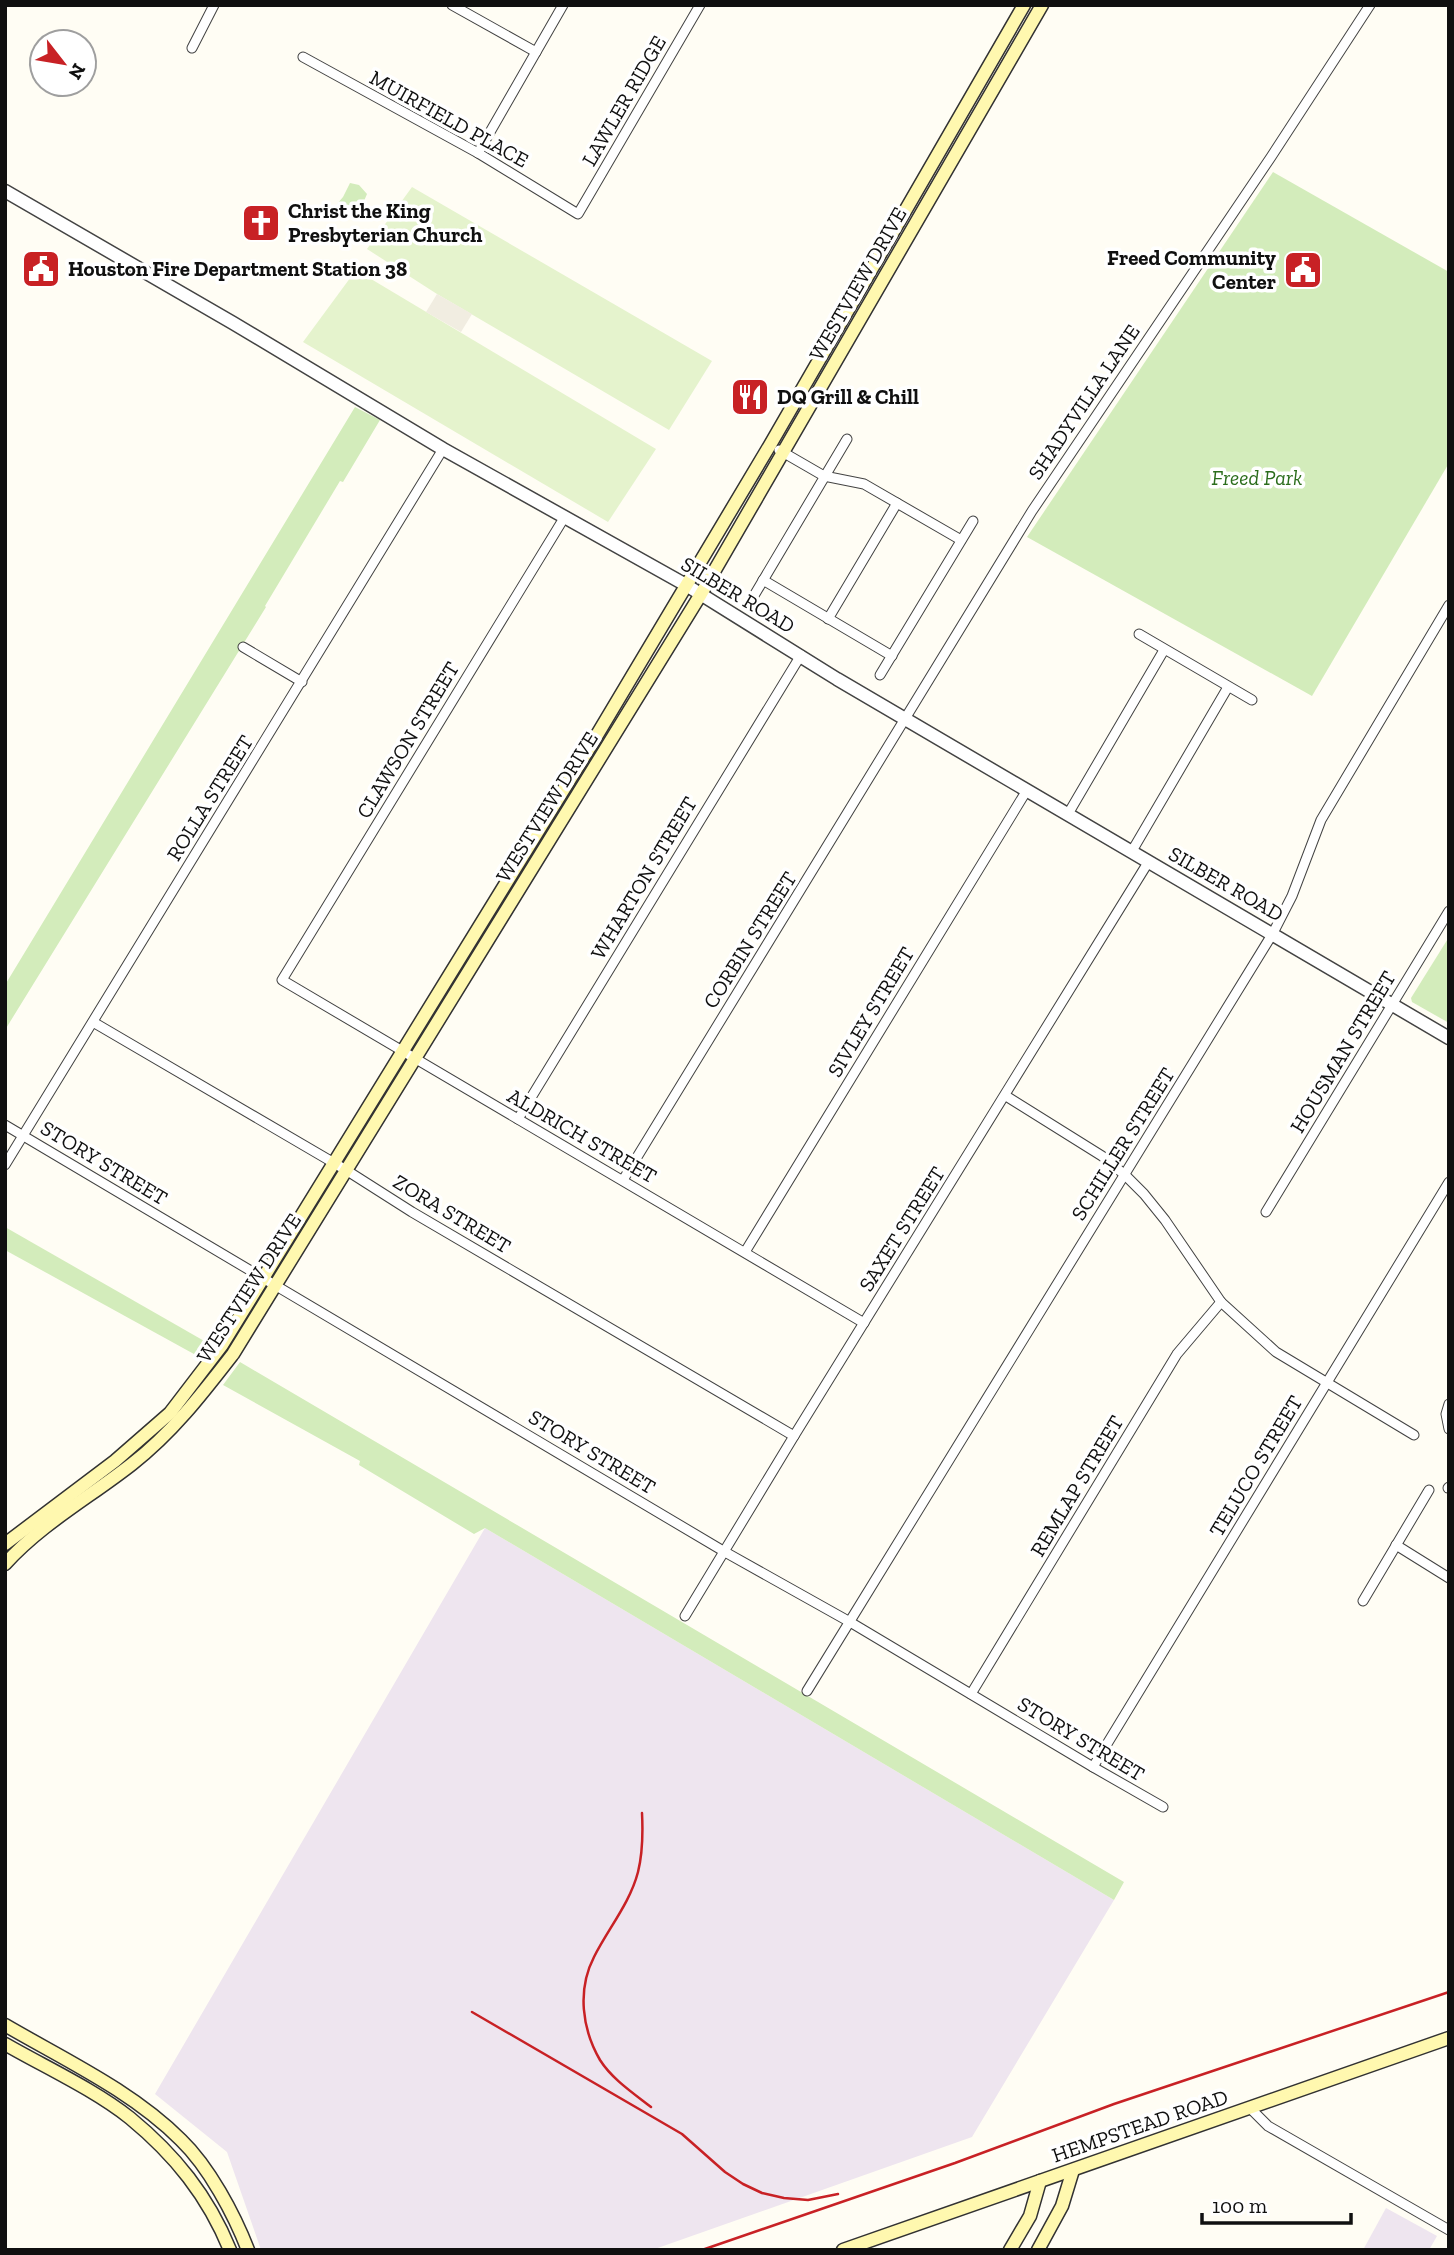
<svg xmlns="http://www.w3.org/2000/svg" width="1454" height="2255" viewBox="0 0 1454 2255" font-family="'Zilla Slab',serif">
<rect width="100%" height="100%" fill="#fffdf4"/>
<!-- industrial -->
<g fill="#eee5ef">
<path d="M485 1528 1114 1900 972 2137 652 2250H261L227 2152 155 2094Z"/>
<path d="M1386 2208 1437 2236 1429 2250H1363Z"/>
</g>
<!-- green -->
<g fill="#d3ecbb">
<path d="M1273 172 1449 272V463L1312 696 1027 537Z"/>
<path d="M350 183 359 185 367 194 364 201 351 212 341 209 337 204 343 197Z"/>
<path d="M355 407 380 420 343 482 340 481 265 606 266 607 5 1030V985Z"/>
<path d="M1449 937V1023L1412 1002 1411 998Z"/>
<path d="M5 1227 213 1346 203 1359 5 1250Z"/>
<path d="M240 1362 1124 1882 1114 1900 485 1528 474 1534 359 1465 360 1461 223 1385Z"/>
</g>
<!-- pitch -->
<g fill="#e5f3cd">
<path d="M412 187 712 361 669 430 437 294 367 249Z"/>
<path d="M356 270 656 449 608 522 303 342Z"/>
</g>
<!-- plaza -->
<path fill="#f1ede1" d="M437 294 472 314 461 332 426 312Z"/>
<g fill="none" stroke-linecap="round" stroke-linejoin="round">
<defs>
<g id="minor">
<path d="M452 5 536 52"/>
<path d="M192 48 214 5"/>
<path d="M303 57 478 153 578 214 700 5"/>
<path d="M478 153 563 5"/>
<path d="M779 450 824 476 864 484 961 540"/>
<path d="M564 518 282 980 864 1323"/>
<path d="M763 580 892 656"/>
<path d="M752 599 847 439"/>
<path d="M828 619 897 503"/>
<path d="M1139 634 1252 700"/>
<path d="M243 647 302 682"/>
<path d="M880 675 973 521"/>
<path d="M1068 814 1164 650"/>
<path d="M1132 851 1228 687"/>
<path d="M93 1022 346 1170 412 1212 794 1436"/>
<path d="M1006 1096 1102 1156 1125 1175 1144 1194 1165 1220 1221 1302 1276 1352 1414 1435"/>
<path d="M518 1119 801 655"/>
<path d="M5 1125 725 1552 850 1622 1093 1767 1163 1807"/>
<path d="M5 1165 443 449"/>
<path d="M623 1180 1032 511 1271 157 1370 5"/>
<path d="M1266 1212 1449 911"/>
<path d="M745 1252 1027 790"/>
<path d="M1449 1404 1446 1414 1449 1429"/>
<path d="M1448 1488 1449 1487"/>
<path d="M1396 1545 1449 1578"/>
<path d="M1363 1601 1429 1490"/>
<path d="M685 1616 794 1436 1149 861"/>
<path d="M807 1691 1273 933 1292 896 1321 820 1449 605"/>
<path d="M971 1694 1177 1354 1221 1302"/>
<path d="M1093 1767 1449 1182"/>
<path d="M1250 2108 1268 2126 1449 2230"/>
</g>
<path id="tertiary" d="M5 191 233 323 443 449 686 585 837 679 1449 1038"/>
<g id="secondary">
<path d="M5 1544 115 1461 170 1413 222 1345 594 740 770 445 1024 5"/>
<path d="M5 1564C41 1524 90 1497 132 1464 172 1433 202 1394 233 1354L701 594 1042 5"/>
<path d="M5 2025C65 2060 132 2091 181 2140 209 2167 234 2214 248 2250"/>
<path d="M5 2044C45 2067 95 2090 130 2118 175 2155 208 2196 230 2250"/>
<path d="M843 2250 1449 2038"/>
<path d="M1010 2250 1030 2216 1040 2181"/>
<path d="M1038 2250 1062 2206 1073 2170"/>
</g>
</defs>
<!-- minor casing -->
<use href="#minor" stroke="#434343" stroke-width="11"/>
<!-- tertiary casing -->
<use href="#tertiary" stroke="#434343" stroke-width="15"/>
<!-- secondary casing -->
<use href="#secondary" stroke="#323232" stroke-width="15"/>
<!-- minor -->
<use href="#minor" stroke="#fff" stroke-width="9"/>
<!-- tertiary -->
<use href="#tertiary" stroke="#fff" stroke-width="12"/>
<!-- secondary -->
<use href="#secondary" stroke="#fff8af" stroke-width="12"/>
<!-- rail -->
<g stroke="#c82125" stroke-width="2.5">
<path d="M642 1813C643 1833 643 1852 638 1872 630 1903 608 1929 594 1957 577 1990 582 2029 600 2060 612 2079 633 2093 651 2107"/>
<path d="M472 2012 682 2134 725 2172 743 2184 762 2193 784 2198 808 2200 838 2194"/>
<path d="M702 2250 955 2163 1114 2104 1449 1992"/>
</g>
</g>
<!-- icons -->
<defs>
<symbol id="church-square" viewBox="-11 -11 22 22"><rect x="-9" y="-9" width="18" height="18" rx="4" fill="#c82125" stroke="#fff"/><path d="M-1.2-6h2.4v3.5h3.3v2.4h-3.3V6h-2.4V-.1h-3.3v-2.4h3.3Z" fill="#fff"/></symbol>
<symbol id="civic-square" viewBox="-11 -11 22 22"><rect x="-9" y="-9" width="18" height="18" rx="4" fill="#c82125" stroke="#fff"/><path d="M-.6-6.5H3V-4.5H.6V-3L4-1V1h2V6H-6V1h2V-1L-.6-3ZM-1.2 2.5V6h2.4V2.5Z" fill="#fff"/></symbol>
<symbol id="restaurant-square" viewBox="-11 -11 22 22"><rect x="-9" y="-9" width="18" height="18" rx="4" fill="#c82125" stroke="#fff"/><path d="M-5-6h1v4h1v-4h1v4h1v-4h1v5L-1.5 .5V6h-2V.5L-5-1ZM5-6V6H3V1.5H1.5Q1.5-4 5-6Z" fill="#fff"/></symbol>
</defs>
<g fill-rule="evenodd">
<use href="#church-square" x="239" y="201" width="44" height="44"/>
<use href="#civic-square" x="19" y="247" width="44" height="44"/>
<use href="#civic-square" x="1281" y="248" width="44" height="44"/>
<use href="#restaurant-square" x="728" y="375" width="44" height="44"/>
</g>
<g text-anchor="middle" stroke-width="7" stroke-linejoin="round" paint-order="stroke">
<!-- street labels -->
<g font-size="21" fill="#101010" stroke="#fff">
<text transform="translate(624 101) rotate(-60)" y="7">LAWLER RIDGE</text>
<text transform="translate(449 119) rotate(29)" y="7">MUIRFIELD PLACE</text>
<text transform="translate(858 284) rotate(-60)" y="7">WESTVIEW DRIVE</text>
<text transform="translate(1084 402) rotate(-56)" y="7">SHADYVILLA LANE</text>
<text transform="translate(738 595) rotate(31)" y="7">SILBER ROAD</text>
<text transform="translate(408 740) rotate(-59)" y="7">CLAWSON STREET</text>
<text transform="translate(210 798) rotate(-58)" y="7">ROLLA STREET</text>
<text transform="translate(547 807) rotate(-58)" y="7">WESTVIEW DRIVE</text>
<text transform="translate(644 878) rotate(-59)" y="7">WHARTON STREET</text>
<text transform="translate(1226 884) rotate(30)" y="7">SILBER ROAD</text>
<text transform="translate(750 940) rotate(-58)" y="7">CORBIN STREET</text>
<text transform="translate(871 1012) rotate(-59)" y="7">SIVLEY STREET</text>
<text transform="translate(1343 1052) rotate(-59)" y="7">HOUSMAN STREET</text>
<text transform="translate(582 1136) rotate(30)" y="7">ALDRICH STREET</text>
<text transform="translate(1123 1144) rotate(-58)" y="7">SCHILLER STREET</text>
<text transform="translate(104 1163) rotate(31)" y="7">STORY STREET</text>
<text transform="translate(452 1214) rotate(31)" y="7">ZORA STREET</text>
<text transform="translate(902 1229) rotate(-58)" y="7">SAXET STREET</text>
<text transform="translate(249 1288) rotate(-57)" y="7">WESTVIEW DRIVE</text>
<text transform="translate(592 1452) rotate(31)" y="7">STORY STREET</text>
<text transform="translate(1256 1466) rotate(-59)" y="7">TELUCO STREET</text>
<text transform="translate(1077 1486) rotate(-59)" y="7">REMLAP STREET</text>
<text transform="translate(1081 1739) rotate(31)" y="7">STORY STREET</text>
<text transform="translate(1140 2126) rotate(-19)" y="7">HEMPSTEAD ROAD</text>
</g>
<!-- poi labels -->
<g font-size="21" font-weight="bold" fill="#101010" stroke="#fff" text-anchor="start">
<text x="288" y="218">Christ the King<tspan x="288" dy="24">Presbyterian Church</tspan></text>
<text x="1276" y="265" text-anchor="end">Freed Community<tspan x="1276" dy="24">Center</tspan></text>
<text x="68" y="276">Houston Fire Department Station 38</text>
<text x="777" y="404">DQ Grill &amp; Chill</text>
</g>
<!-- park labels -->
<g font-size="21" font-style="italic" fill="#2b6d1c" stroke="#fff">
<text x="1257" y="485">Freed Park</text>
</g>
</g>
<!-- border -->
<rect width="1454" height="2255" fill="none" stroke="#101010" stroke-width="14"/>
<!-- north arrow -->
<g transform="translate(63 63) rotate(121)"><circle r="33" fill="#ffffff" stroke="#9f9f9f" stroke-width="2"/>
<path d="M0-5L12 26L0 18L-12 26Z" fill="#c82125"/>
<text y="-10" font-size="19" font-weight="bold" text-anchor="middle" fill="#101010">N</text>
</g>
<!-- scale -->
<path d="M1202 2213v10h149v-10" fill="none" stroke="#101010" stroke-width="3.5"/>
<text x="1212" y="2213" font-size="21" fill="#101010" stroke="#ffffff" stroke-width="5" paint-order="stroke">100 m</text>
</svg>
